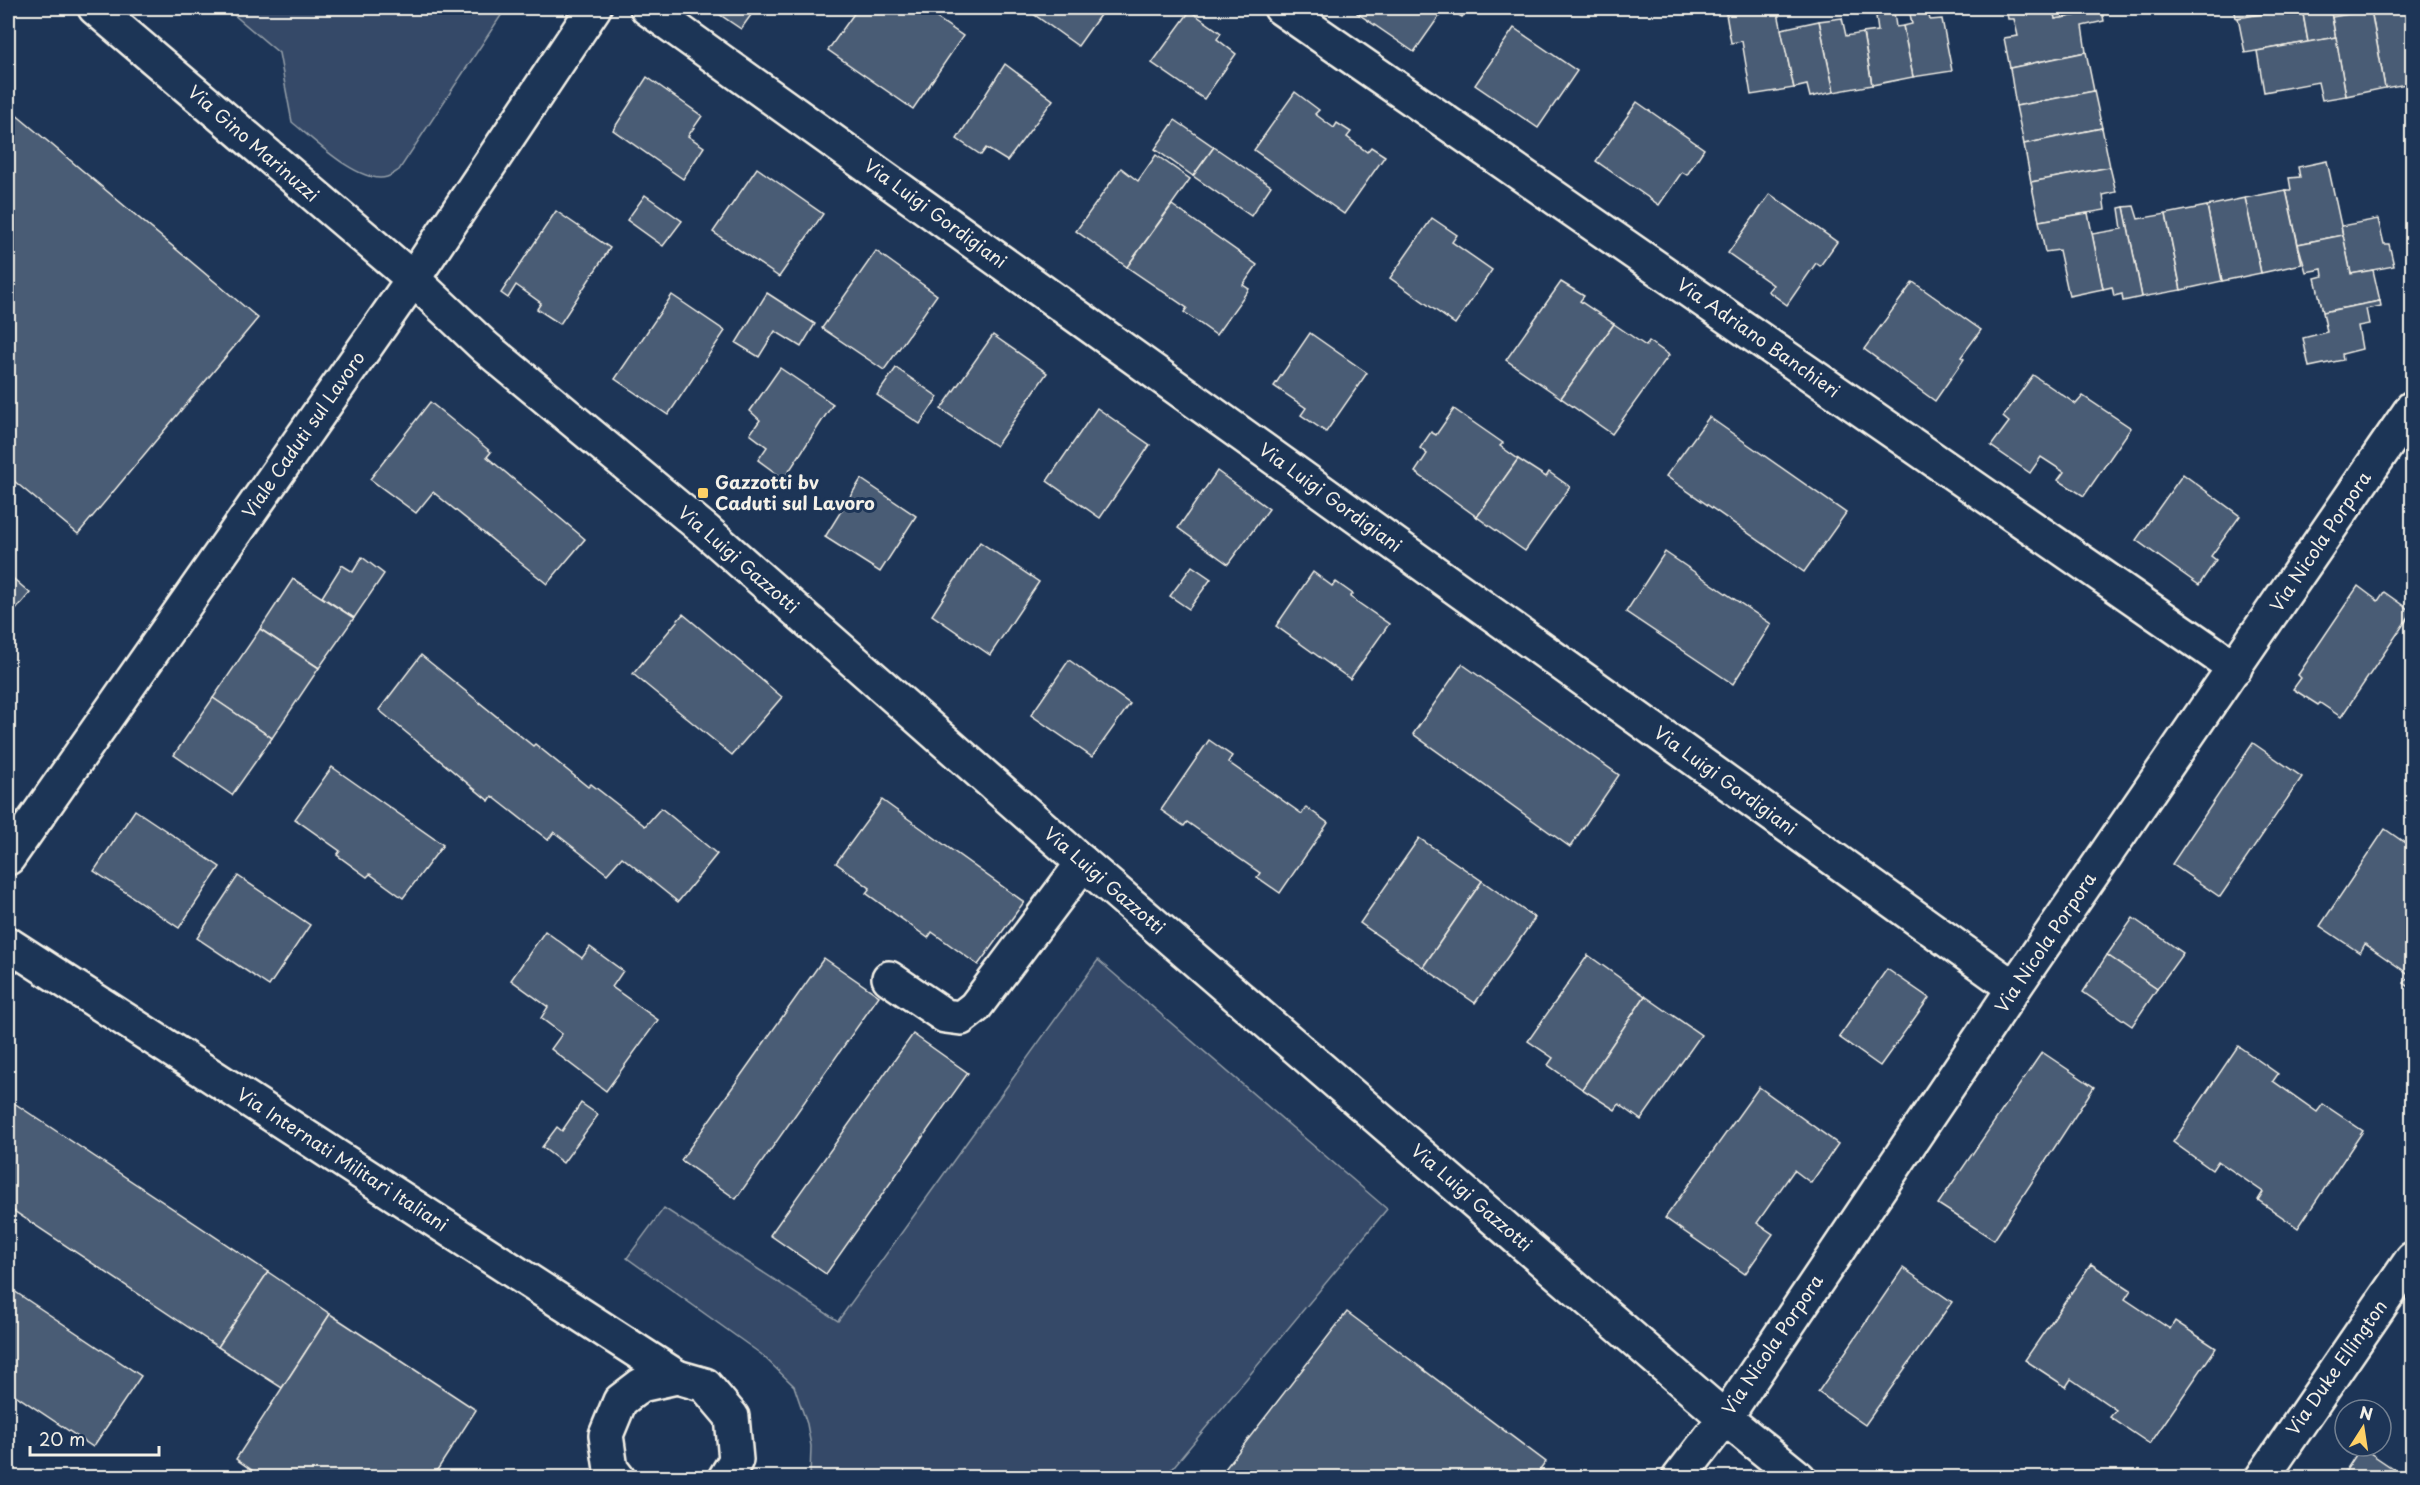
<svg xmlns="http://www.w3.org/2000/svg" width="2420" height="1485" viewBox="0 0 2420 1485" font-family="'Playpen Sans',sans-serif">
<rect width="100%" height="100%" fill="#1d3557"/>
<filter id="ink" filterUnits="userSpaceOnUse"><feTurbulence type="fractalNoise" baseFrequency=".0167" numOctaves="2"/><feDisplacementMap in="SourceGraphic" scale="12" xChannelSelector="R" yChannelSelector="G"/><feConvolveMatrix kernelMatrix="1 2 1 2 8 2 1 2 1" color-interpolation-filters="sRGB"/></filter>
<g filter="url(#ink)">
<!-- green -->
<g fill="#354a67" stroke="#949ea8" stroke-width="1.5">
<path d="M226 8H506L399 170C396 172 391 176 387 177 359 185 313 139 292 122L279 53Z"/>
<path d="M1098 960 1387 1209 1165 1477H810L811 1446 807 1424 794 1386 761 1354 627 1258 664 1208 838 1321Z"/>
</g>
<!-- building -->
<g fill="#485b74" stroke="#f4f1e8" stroke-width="1.5">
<path d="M710 8H756L741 29Z"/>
<path d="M858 8H922L963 36 913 109 828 50Z"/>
<path d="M1025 8H1105L1078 46Z"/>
<path d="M1360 8H1445L1414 52 1357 13Z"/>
<path d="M1447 8H1469L1462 17Z"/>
<path d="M1725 8H1756L1726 14Z"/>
<path d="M1756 8H1777L1794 88 1751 95 1742 41 1731 43 1726 14Z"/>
<path d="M1919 8H1927L1930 20 1942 19 1952 71 1913 77 1903 26 1912 24 1909 9Z"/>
<path d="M2006 8H2053L2055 19 2102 11 2104 21 2082 26 2086 52 2010 68 2004 38 2018 36 2014 19H2008Z"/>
<path d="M2053 8H2102V11L2055 19Z"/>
<path d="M2234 8H2296L2236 18Z"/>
<path d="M2296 8H2302L2308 42 2245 53 2238 18Z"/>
<path d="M2302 8H2330L2336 37 2308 42Z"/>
<path d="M2383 8H2411L2412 83 2385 88 2371 10Z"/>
<path d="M2371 10 2385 88 2346 96 2332 17Z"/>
<path d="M1190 11 1221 33 1217 39 1236 54 1204 99 1152 63Z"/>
<path d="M1894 12 1896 27 1903 26 1913 77 1872 85 1863 33 1878 31 1876 16Z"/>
<path d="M1842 18 1846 36 1863 33 1872 85 1834 92 1819 21Z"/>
<path d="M1819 21 1834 92 1810 97 1807 85 1794 88 1781 29Z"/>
<path d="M1514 28 1577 71 1538 128 1475 85Z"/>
<path d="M2336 37 2346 96 2322 100 2318 82 2264 92 2257 51Z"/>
<path d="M2086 52 2094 91 2016 106 2010 68Z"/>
<path d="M1005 64 1053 100 1007 161 986 148 981 155 957 139Z"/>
<path d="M647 77 702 116 688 136 704 147 683 179 613 130Z"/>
<path d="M2094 91 2102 128 2024 144 2016 106Z"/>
<path d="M1295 92 1319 110 1315 114 1334 128 1337 123 1351 132 1347 137 1367 152 1371 147 1385 156 1344 214 1254 150Z"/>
<path d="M1637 102 1704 149 1687 175 1682 172 1659 205 1596 161Z"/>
<path d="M8 108 258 318 78 534 8 476Z"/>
<path d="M1175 120 1214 147 1193 176 1155 149Z"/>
<path d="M2102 128 2110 167 2031 182 2024 144Z"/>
<path d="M1214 147 1271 186 1251 216 1193 176Z"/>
<path d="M1156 155 1190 179 1127 267 1076 231 1121 168 1138 181Z"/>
<path d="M2327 161 2343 235 2298 244 2286 190H2291L2289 178 2300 177 2298 167Z"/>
<path d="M2110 167 2116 192 2103 195 2105 210 2039 221 2031 182Z"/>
<path d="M757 168 823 214 779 277 713 232Z"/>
<path d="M2286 190 2302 264 2261 273 2245 198Z"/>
<path d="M1770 194 1837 242 1820 266 1816 263 1787 305 1768 291 1773 285 1728 253Z"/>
<path d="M645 195 682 221 663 246 627 220Z"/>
<path d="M2245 198 2261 273 2222 281 2207 206Z"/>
<path d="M1172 205 1257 265 1243 285 1249 289 1216 335 1184 312 1187 308 1127 267Z"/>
<path d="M2134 206 2138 219 2166 214 2181 290 2142 297 2124 207Z"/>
<path d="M2207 206 2222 281 2181 290 2166 214Z"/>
<path d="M2124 207 2142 297 2123 301 2122 294 2114 296 2112 287 2103 289 2092 234 2122 229 2119 208Z"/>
<path d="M556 211 610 248 560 324 537 309 541 303 516 285 508 298 501 293Z"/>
<path d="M2088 213 2103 289 2069 296 2059 250 2045 252 2039 221Z"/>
<path d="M1432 218 1457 235 1452 242 1492 270 1455 324 1390 278Z"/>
<path d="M2378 219 2384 244H2389L2394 266 2351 274 2341 226Z"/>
<path d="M2343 235 2351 274 2373 270 2380 301 2323 312 2315 278 2323 276 2322 269 2306 272 2298 244Z"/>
<path d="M876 251 937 295 884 370 822 328Z"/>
<path d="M1561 282 1584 296 1580 301 1614 324 1561 398 1506 360Z"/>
<path d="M1913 282 1981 330 1961 357 1964 359 1935 401 1864 349Z"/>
<path d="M767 293 815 324 801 347 775 331 759 357 736 343Z"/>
<path d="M672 295 725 331 668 415 615 379Z"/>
<path d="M2380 301 2381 306 2366 309 2369 324 2358 326 2362 349 2342 354 2343 360 2309 367 2303 338 2327 332 2323 312Z"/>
<path d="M1614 324 1646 346 1649 341 1669 355 1612 434 1561 398Z"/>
<path d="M1310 333 1367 373 1326 432 1301 415 1306 408 1274 386Z"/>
<path d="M993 335 1047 373 996 446 941 409Z"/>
<path d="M780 368 833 404 784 479 758 460 767 447 750 434 760 420 750 411Z"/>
<path d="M896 368 938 397 920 424 877 395Z"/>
<path d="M2033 375 2076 404 2083 396 2131 428 2084 496 2058 480 2064 472 2041 457 2030 473 1991 446 2009 422 2003 417Z"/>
<path d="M430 402 491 452 487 457 585 539 547 584 433 492 416 513 370 479Z"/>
<path d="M1097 408 1150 445 1100 518 1047 481Z"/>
<path d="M1454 409 1503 443 1500 446 1518 459 1477 517 1415 472 1427 454 1420 448 1431 432 1436 435Z"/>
<path d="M1709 417 1846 513 1804 572 1666 476Z"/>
<path d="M1518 459 1546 477 1549 472 1570 487 1525 551 1477 517Z"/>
<path d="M1217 471 1269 509 1228 564 1178 528Z"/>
<path d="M2183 474 2240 516 2211 556 2216 560 2199 585 2136 540Z"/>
<path d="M861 479 916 516 880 572 825 537Z"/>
<path d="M980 542 1039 582 990 655 932 615Z"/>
<path d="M1665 552 1771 624 1733 684 1626 612Z"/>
<path d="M362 557 384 574 354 618 322 597 342 565 353 572Z"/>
<path d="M1192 566 1211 579 1189 609 1170 596Z"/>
<path d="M1313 572 1332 586 1336 582 1353 594 1350 597 1389 624 1350 679 1276 626Z"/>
<path d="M8 574 30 593 8 619Z"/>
<path d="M293 579 354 618 319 668 260 629Z"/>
<path d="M2358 586 2378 601 2384 592 2412 612 2341 717 2320 703 2318 705 2293 689 2301 678 2298 675Z"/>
<path d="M683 614 782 697 732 755 633 674Z"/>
<path d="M260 629 319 668 272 738 213 698Z"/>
<path d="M421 655 533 746 535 744 588 787 591 784 645 826 661 808 717 854 678 902 622 857 607 874 554 832 548 840 492 796 489 801 379 710Z"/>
<path d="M1069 660 1130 704 1092 757 1031 715Z"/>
<path d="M1462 664 1619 775 1570 847 1413 734Z"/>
<path d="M213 698 272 738 232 795 174 755Z"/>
<path d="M1209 740 1232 756 1228 762 1302 814 1306 807 1328 823 1280 893 1257 877 1260 873 1187 822 1184 826 1161 810Z"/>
<path d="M2253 743 2302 777 2220 897 2172 864Z"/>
<path d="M332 767 443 845 403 898 370 874 367 877 337 855 340 851 295 819Z"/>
<path d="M882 800 1024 902 978 965 932 932 928 938 866 893 870 888 836 863Z"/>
<path d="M135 810 220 867 179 928 94 871Z"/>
<path d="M2385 829 2412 848V989L2404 983 2410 975 2365 944 2360 953 2320 926Z"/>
<path d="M1419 838 1482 881 1423 967 1360 923Z"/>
<path d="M238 876 310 925 269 986 197 938Z"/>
<path d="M1482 881 1535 918 1475 1003 1423 967Z"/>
<path d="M2133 918 2183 953 2157 989 2107 955Z"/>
<path d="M545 931 582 958 590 947 623 971 612 987 658 1020 606 1091 551 1049 562 1034 541 1018 548 1007 511 980Z"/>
<path d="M1588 955 1645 996 1582 1089 1548 1065 1553 1058 1528 1041Z"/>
<path d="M2107 955 2157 989 2132 1026 2083 992Z"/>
<path d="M824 958 879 996 736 1199 681 1160Z"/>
<path d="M1887 969 1929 998 1880 1066 1839 1037Z"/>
<path d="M1645 996 1701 1035 1641 1120 1619 1104 1615 1110 1582 1089Z"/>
<path d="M913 1034 968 1073 826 1274 770 1235Z"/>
<path d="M2238 1046 2278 1074 2273 1081 2317 1112 2323 1104 2363 1131 2298 1228 2258 1200 2263 1192 2218 1161 2212 1170 2173 1142Z"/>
<path d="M2042 1052 2094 1087 1994 1240 1938 1204Z"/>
<path d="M1759 1087 1838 1144 1811 1183 1794 1170 1757 1223 1773 1234 1745 1274 1665 1218Z"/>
<path d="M8 1099 268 1272 218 1347 8 1207Z"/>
<path d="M581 1103 598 1115 563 1163 542 1147 557 1127 562 1131Z"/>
<path d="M2091 1264 2131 1290 2125 1299 2170 1329 2175 1321 2216 1348 2150 1444 2110 1417 2116 1410 2071 1379 2066 1387 2025 1360Z"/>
<path d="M1903 1268 1952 1302 1865 1425 1818 1392Z"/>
<path d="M268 1272 330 1314 282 1388 218 1347Z"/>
<path d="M8 1287 141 1376 93 1447 8 1390Z"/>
<path d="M1347 1312 1546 1462 1534 1478H1218Z"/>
<path d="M330 1314 476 1410 432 1478H263L236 1459Z"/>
<path d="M2361 1447 2401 1474 2399 1478H2341Z"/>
</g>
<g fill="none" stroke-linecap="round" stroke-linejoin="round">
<defs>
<g id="minor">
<path d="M95 8 413 279 485 347 705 530 1083 863 1725 1418 1799 1478"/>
<path d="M647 8 2014 988"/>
<path d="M1281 8 2235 668"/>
<path d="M8 858 413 279 594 8"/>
<path d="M8 944 677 1377"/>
<path d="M889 978 945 1016 961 1018 975 1007 1083 863"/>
<path d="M618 1478 611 1469 606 1435 620 1401 641 1385 677 1377 705 1385 732 1417 736 1460 725 1478"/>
<path d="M1679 1478 1725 1418 2014 988 2412 408"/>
<path d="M2262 1478 2412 1259"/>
</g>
</defs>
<!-- minor casing -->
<use href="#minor" stroke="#f4f1e8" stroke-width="38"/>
<!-- minor -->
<use href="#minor" stroke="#1d3557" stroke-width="33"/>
</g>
</g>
<!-- markers -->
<rect fill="#ffd166" stroke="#1d3557" stroke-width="2" x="697" y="487" width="12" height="12" rx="3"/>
<g text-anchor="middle" stroke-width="6" stroke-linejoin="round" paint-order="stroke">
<!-- street labels -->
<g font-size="18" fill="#f4f1e8" stroke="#1d3557">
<text transform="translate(253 144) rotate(41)" y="6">Via Gino Marinuzzi</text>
<text transform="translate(935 214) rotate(36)" y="6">Via Luigi Gordigiani</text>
<text transform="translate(1758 338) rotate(35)" y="6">Via Adriano Banchieri</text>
<text transform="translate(304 435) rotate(-55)" y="6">Viale Caduti sul Lavoro</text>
<text transform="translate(1330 498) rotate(36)" y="6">Via Luigi Gordigiani</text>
<text transform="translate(2321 542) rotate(-56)" y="6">Via Nicola Porpora</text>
<text transform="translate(738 560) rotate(41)" y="6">Via Luigi Gazzotti</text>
<text transform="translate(1725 781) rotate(36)" y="6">Via Luigi Gordigiani</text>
<text transform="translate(1104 881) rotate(41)" y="6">Via Luigi Gazzotti</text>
<text transform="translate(2046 943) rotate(-56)" y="6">Via Nicola Porpora</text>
<text transform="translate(342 1160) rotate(33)" y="6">Via Internati Militari Italiani</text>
<text transform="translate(1471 1198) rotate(41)" y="6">Via Luigi Gazzotti</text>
<text transform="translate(1773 1345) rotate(-56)" y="6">Via Nicola Porpora</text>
<text transform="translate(2337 1368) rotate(-55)" y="6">Via Duke Ellington</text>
</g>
<!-- poi labels -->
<g font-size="18" font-weight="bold" fill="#f4f1e8" stroke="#1d3557" text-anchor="start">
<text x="715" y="489">Gazzotti bv<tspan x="715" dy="21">Caduti sul Lavoro</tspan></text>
</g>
</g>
<!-- margin -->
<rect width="2420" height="1485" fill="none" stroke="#1d3557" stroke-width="30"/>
<rect x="15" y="15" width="2390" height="1455" fill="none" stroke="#f4f1e8" stroke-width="2" filter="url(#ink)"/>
<!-- north arrow -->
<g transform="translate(2363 1428) rotate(12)"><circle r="28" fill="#1d3557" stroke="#738091" stroke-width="1.5"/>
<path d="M0-4.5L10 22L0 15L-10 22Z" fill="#ffd166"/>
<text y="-9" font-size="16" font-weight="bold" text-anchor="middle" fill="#f4f1e8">N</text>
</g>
<!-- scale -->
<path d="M30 1446v9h129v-9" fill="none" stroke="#f4f1e8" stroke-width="3"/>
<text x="39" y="1446" font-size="18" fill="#f4f1e8" stroke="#1d3557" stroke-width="4.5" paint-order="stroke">20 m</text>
</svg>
